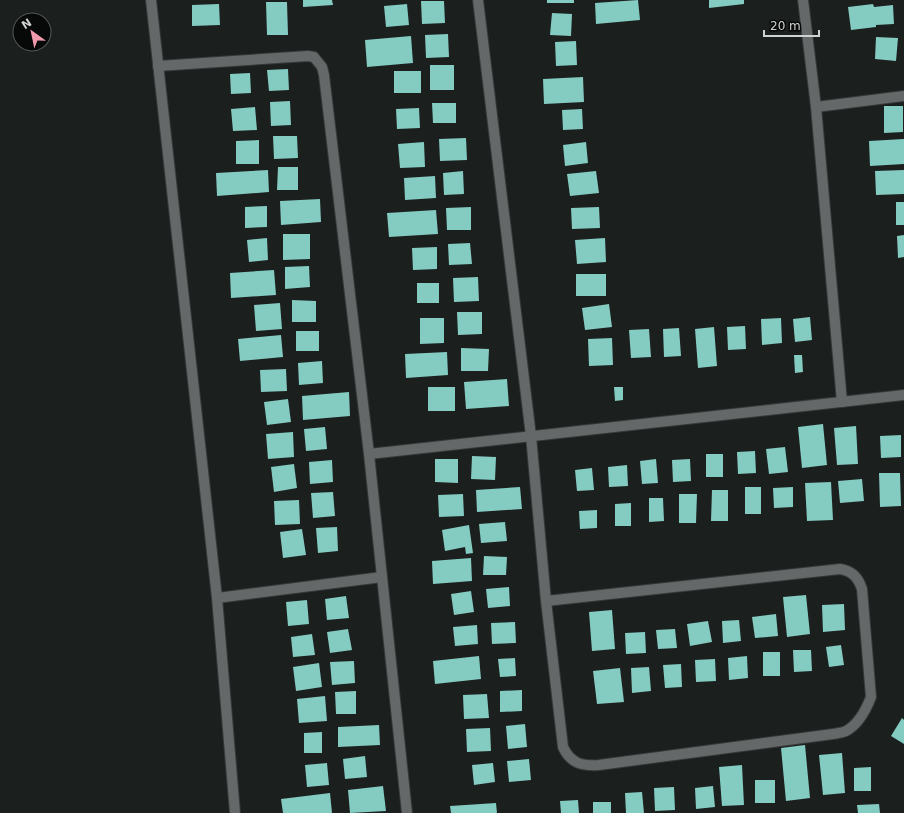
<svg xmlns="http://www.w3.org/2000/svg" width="904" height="813" viewBox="0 0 904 813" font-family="'DejaVu Sans',sans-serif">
<rect width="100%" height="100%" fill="#1b1f1e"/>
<!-- building -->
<g fill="#84cbc2">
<path d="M303 0H332L333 5 303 7Z"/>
<rect x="547" y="0" width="27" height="3"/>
<path d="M638 0 640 20 596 24 595 3Z"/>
<path d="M709 0H744V4L709 8Z"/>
<path d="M421 1H444L445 23 422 24Z"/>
<path d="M266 2H287L288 35H267Z"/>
<path d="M219 4 220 25 192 26V5Z"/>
<path d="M407 4 409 25 386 27 384 6Z"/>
<path d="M873 4 874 7 893 5 894 24 876 25V27L851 30 848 7Z"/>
<path d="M552 13 572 14 571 36 550 35Z"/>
<path d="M448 34 449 57 426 58 425 35Z"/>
<path d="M411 36 413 63 367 67 365 40Z"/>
<path d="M876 37 898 38 896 61 875 59Z"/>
<path d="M576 41 577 65 556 66 555 42Z"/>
<rect x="430" y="65" width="24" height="25"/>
<path d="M288 69 289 90 269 91 267 70Z"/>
<rect x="394" y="71" width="27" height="22"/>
<path d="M250 73 251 93 231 94 230 74Z"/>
<path d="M583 77 584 102 544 104 543 79Z"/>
<path d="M290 101 291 125 271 126 270 102Z"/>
<path d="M432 103H456V123H433Z"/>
<path d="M884 106H903V132L884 133Z"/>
<path d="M255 107 257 130 233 131 231 109Z"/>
<path d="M419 108 420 128 397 129 396 109Z"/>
<path d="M582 109 583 129 563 130 562 110Z"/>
<path d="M273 136H297L298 158 274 159Z"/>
<path d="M466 138 467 160 440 161 439 139Z"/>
<path d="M904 139V164L870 166 869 141Z"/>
<path d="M259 140V164H236V141Z"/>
<path d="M424 142 425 167 400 168 398 144Z"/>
<path d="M586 142 588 163 565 166 563 145Z"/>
<path d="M278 167H298V190H277Z"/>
<path d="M268 170 269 192 217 196 216 173Z"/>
<path d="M904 170V194L876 195 875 171Z"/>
<path d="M463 171 464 194 444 195 443 173Z"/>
<path d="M596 171 599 193 570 196 567 174Z"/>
<path d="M435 176 436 198 405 200 404 178Z"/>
<path d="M320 199 321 222 281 225 280 201Z"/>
<rect x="896" y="202" width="8" height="23"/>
<path d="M267 206V227L245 228V207Z"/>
<path d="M471 207V230H447L446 208Z"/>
<path d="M599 207 600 228 572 229 571 208Z"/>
<path d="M436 210 438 234 389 237 387 213Z"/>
<path d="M283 234H310V259L283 260Z"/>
<path d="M904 235V257L898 258 897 236Z"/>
<path d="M267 238 268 260 249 262 247 240Z"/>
<path d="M605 238 606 262 577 264 575 240Z"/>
<path d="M470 243 472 264 449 265 448 244Z"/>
<path d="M437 247V269L413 270 412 248Z"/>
<path d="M309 266 310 287 285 289V267Z"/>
<path d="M274 270 276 295 231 298 230 273Z"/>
<rect x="576" y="274" width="30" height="22"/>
<path d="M478 277 479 301 454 302 453 278Z"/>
<rect x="417" y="283" width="22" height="20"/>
<path d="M292 300 316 301V322H292Z"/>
<path d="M280 303 282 329 256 331 254 305Z"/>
<path d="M609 304 612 327 585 330 582 308Z"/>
<path d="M457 312H482V334L458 335Z"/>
<path d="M810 317 812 340 795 342 793 319Z"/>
<path d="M420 318H444V343L420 344Z"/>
<path d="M781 318 782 343 762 345 761 319Z"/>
<path d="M745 326 746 349 728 350 727 327Z"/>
<path d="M714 327 717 366 698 368 695 329Z"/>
<path d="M679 328 681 356 664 357 663 329Z"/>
<path d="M649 329 651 357 631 358 629 330Z"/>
<rect x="296" y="331" width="23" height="20"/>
<path d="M281 335 283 357 240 361 238 339Z"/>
<path d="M612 338 613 365 589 366 588 339Z"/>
<path d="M461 348 489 349 488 371H461Z"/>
<path d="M447 352 448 375 406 378 405 354Z"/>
<path d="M794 355H802L803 372 795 373Z"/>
<path d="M322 361 323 383 299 385 298 363Z"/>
<path d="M286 369 287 391 261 392 260 370Z"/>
<path d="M507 379 509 406 466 409 464 382Z"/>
<rect x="428" y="387" width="27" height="24"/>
<path d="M614 387H623V400L615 401Z"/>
<path d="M349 392 350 416 303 420 302 396Z"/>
<path d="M288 399 291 422 267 425 264 402Z"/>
<path d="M823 424 827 465 802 468 798 427Z"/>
<path d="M856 426 858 464 837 465 834 428Z"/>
<path d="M325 427 327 449 306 451 304 429Z"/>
<path d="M293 432 294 457 268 459 266 434Z"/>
<path d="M901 435V457L881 458 880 436Z"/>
<path d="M785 447 788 472 769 474 766 449Z"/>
<path d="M755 451 756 473 738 474 737 452Z"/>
<rect x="706" y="454" width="17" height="23"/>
<path d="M472 456 496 457 495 480 471 479Z"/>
<path d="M435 459H458V483L435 482Z"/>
<path d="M656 459 658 483 642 484 640 461Z"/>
<path d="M690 459 691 481 673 482 672 460Z"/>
<path d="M332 460 333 482 310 484 309 462Z"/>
<path d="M294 464 297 488 274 492 271 467Z"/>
<path d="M627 465 628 486 609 487 608 467Z"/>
<path d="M592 468 594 490 577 491 575 470Z"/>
<path d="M879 473H900L901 506 880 507Z"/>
<path d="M862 479 864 501 840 503 838 481Z"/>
<path d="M831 482 833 520 807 521 805 483Z"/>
<path d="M520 487 522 509 477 512 476 490Z"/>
<rect x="745" y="487" width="16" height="27"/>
<path d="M793 487V507L774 508 773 488Z"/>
<path d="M712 490H728V521H711Z"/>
<path d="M333 492 335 516 313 518 311 493Z"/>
<path d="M463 494 464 516 439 517 438 495Z"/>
<path d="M679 494H697L696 523H679Z"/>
<path d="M649 498H663L664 521 649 522Z"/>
<path d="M299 500 300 524 275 525 274 501Z"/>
<path d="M631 503V526H615V504Z"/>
<path d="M597 510V528L580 529 579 511Z"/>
<path d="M505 522 507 541 481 543 479 524Z"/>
<path d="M469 525 473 553 466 554 465 547 445 551 442 530Z"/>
<path d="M337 527 338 551 318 553 316 528Z"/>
<path d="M302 529 306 555 283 558 280 532Z"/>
<path d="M484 556 507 557 506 575H483Z"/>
<path d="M471 558 472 581 433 584 432 561Z"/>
<path d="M509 587 510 606 488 608 486 589Z"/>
<path d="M471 591 474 612 454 615 451 594Z"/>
<path d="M806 595 810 634 787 637 783 597Z"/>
<path d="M346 596 349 618 327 620 325 599Z"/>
<path d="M307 600 309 624 288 626 286 602Z"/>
<path d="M844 604 845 630 823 632 822 605Z"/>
<path d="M612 610 615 649 592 651 589 612Z"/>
<path d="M776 614 778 636 755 638 752 617Z"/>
<path d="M739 620 741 641 723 643 722 621Z"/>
<path d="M708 621 712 642 690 646 687 624Z"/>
<path d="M515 622 516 643 492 644 491 623Z"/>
<path d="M477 625 478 644 455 646 453 627Z"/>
<path d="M348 629 352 650 330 653 327 632Z"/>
<path d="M675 629 677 648 658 649 656 630Z"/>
<path d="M645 632 646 653 626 654 625 633Z"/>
<path d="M312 634 315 655 293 657 291 637Z"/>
<path d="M841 645 844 665 829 667 826 647Z"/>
<path d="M793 650H811L812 671 794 672Z"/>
<rect x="763" y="652" width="17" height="24"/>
<path d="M479 656 481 679 435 684 433 661Z"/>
<path d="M747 656 748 678 729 680 728 658Z"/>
<path d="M515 658 516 676 500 677 498 659Z"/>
<path d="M715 659 716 681 696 682 695 660Z"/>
<path d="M354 661 355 683 332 685 330 662Z"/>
<path d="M319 663 322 687 296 691 293 667Z"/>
<path d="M681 664 682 687 665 688 663 665Z"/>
<path d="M649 667 651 691 632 693 631 668Z"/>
<path d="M620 668 624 702 597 704 593 671Z"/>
<path d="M522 690V711L500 712V691Z"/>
<path d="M356 691V714H336L335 692Z"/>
<path d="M487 694 489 718 464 719 463 695Z"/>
<path d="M325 696 327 721 299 723 297 699Z"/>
<path d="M902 718 904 720V744L891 736Z"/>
<path d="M525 724 527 747 508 749 506 726Z"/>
<path d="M379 725 380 745 338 747V727Z"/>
<path d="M490 728 491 751 467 752 466 729Z"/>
<path d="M322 732V753H304V733Z"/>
<path d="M805 745 810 798 786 801 781 748Z"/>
<path d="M842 753 845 793 823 795 819 755Z"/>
<path d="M365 756 367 777 345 779 343 759Z"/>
<path d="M529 759 531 780 509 782 507 761Z"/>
<path d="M327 763 329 785 307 787 305 765Z"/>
<path d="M493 763 495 782 474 785 472 765Z"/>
<path d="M742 765 744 805 722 806 719 767Z"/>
<path d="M871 767V791H854V768Z"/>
<rect x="755" y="780" width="20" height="23"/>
<path d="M383 786 386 811 350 813 348 790Z"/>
<path d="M713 786 715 807 696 809 695 788Z"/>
<path d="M674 787 675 810 655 811 654 788Z"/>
<path d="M642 792 644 813H626L625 793Z"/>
<path d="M330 793 332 813H283L281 799Z"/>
<path d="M578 800 579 813H561L560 801Z"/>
<rect x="593" y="802" width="18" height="11"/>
<path d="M496 803 497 813H451L450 806Z"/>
<path d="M879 804 880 813H858L857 805Z"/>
</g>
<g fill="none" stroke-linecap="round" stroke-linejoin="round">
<defs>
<g id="minor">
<path d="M151 0 217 598 235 813"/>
<path d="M478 0 531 436 546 601 563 747C571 764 582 766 599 765L833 734C837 733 842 733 846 731 859 724 866 710 871 697L862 589C858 577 852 571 840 569L546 601"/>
<path d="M803 0 816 107 842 402"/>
<path d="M158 66 308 56 314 57 322 67 324 75 369 454 407 813"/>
<path d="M816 107 904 96"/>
<path d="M369 454 904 395"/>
<path d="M217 598 382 577"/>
</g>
</defs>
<!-- minor casing -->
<use href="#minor" stroke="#363938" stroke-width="12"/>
<!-- minor -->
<use href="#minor" stroke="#646868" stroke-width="10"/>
</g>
<!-- north arrow -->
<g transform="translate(32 32) rotate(327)"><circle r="19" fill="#070808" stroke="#575958"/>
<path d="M0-3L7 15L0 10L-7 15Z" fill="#f29aad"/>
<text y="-6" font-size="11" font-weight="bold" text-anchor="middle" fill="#cfd2d1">N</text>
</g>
<!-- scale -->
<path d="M764 30v6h55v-6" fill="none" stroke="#cfd2d1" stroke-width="2"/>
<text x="770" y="30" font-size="12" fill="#cfd2d1" stroke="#070808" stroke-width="3" paint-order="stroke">20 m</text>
</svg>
